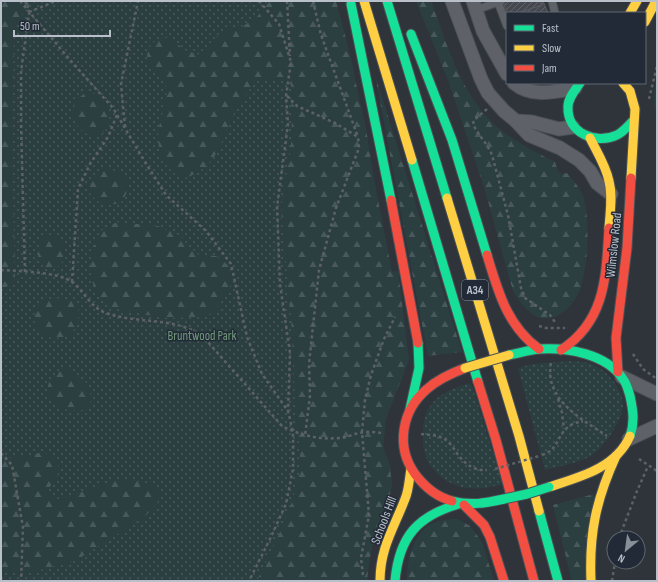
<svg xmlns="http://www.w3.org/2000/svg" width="658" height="582" viewBox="0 0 658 582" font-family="'Sofia Sans Condensed',sans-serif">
<defs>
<pattern id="green-dots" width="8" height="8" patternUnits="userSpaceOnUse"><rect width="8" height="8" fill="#2b3f41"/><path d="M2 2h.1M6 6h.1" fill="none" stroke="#48595b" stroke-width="1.8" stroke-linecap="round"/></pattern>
<pattern id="forest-firs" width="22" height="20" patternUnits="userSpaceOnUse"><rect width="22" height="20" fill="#2b3f41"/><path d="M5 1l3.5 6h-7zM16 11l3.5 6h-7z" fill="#48595b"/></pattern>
<pattern id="building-hatch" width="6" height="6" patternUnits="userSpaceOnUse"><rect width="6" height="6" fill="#45494f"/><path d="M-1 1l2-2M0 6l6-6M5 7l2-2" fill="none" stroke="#5e6167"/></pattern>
</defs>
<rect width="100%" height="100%" fill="#2e343a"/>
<!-- green -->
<g fill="url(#green-dots)">
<path d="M1 1H327L392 272 398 271 404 373 386 418 383 446 390 466 392 486 388 500 377 525 374 538 369 562 367 581H1Z"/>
<path d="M573 361C578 362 583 361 588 363 605 367 623 388 623 406 622 417 616 426 611 434 605 442 600 450 592 455 580 463 559 466 545 470L518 368 532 364Z"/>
<path d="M471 383 503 484C492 487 479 490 467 488 439 483 421 463 423 434 423 425 425 412 431 405 440 392 457 387 471 383Z"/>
</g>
<!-- forest -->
<g fill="url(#forest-firs)">
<path d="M1 1H33L16 22 14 36 12 154 15 278 8 286 1 288Z"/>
<path d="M270 1H336L351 58 358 93 366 128 373 174 392 272 398 271 409 360 386 418 383 446 390 466 392 486 388 500 377 525 374 538 369 562 367 581H257L277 539 292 502 300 472V448L296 427 292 331 281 207 291 147 292 119 291 85C277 77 271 79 255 82 248 93 238 104 233 116 219 144 219 166 185 178L175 174 165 164 159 149 158 131 164 107 167 90 163 79 153 71 148 63 147 55 150 46 157 39 167 38 177 43 184 50 200 55 208 50 213 40 219 34 227 29H238L256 18Z"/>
<path d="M416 1H431C447 44 460 93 495 125 513 141 535 152 555 162L558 171 562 174 567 173C574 181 581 189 584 199 590 224 588 266 580 290 577 298 570 307 563 312 540 329 525 310 513 291L484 187 448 80Z"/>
<path d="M375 75 462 352 428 356Z"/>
<path d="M86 92C89 93 93 93 96 94 110 100 114 123 103 133 101 135 97 137 94 138 81 132 74 124 71 111L79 98Z"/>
<path d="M106 168 118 172 127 180V191L123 201C105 209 98 205 87 189 90 178 95 173 106 168Z"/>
<path d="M117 222 158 226 181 236 189 247 199 255 216 256 229 266 232 283 218 308 206 317 164 318 112 308 99 296 93 284 90 269 93 249 102 230Z"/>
<path d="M54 235 62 240 64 249 63 261 56 269C53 268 49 269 46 268 34 262 36 240 48 235 50 235 52 235 54 235Z"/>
<path d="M54 298 72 300 77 303C81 316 78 325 70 336 44 342 29 334 36 306L44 300Z"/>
<path d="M64 369H72L81 379 86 382C90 391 94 400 87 409 67 413 57 410 47 391 49 379 53 375 64 369Z"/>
<path d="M43 452 59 460 58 475 47 491 56 501 112 481H134L152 485 159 492 158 503 142 519 75 561 32 572 11 571 1 574V458L25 457Z"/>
<path d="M594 494 587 581H572L553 505Z"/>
<path d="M458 519 470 526 482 542 494 581H407C406 561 414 532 433 523 441 520 449 519 458 519Z"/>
</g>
<!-- pitch -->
<path fill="#2b3f41" d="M657 77V115C652 104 654 89 657 77Z"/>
<!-- building -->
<g fill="url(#building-hatch)" stroke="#565b62">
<path d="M503 1H540L542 5 518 13 507 14Z"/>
<path d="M540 1H543L548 13H518L542 5Z"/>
</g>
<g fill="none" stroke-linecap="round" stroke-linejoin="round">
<defs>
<g id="lane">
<path d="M552 1 555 13"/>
<path d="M498 2 507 26"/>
<path d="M476 10 501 1"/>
</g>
<g id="street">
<path d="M452 1 481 79 488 93 504 111 516 121 532 122 559 129 573 127"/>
<path d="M473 1 483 31 507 74"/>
<path d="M514 83C532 98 554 92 575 88"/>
<path d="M516 121 529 135 560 148 579 160 590 171 597 183 611 194"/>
<path d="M622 377 657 394"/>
<path d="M629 439 657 426"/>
</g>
<g id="fast">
<path d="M387 1 447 198"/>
<path d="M351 4 391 200"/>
<path d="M411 34 452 140 487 255"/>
<path d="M580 83C575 90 568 98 568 107 567 133 596 145 617 135 623 132 628 126 633 121"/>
<path d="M412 160 478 382"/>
<path d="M509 355C519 353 529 350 539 349 567 347 607 354 623 379 627 384 628 390 630 396 633 410 635 422 630 436"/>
<path d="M410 409 419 368 418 343"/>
<path d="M452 501C470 506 486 503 504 499"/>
<path d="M539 511 558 581"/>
<path d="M395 581C399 537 417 516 459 504"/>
</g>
<g id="slow">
<path d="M364 1 412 160"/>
<path d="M630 13 637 1"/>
<path d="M645 22 656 1"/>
<path d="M623 83 630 91 635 109 631 178"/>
<path d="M590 138C597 152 606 166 609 181 613 196 610 212 609 228"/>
<path d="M447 198 519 436 539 511"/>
<path d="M549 487C580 477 616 468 630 436"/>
<path d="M380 581C380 548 394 528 405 499 409 490 409 479 411 469"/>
<path d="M591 581C589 533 596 500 616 456"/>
</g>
<g id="jam">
<path d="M391 200 418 343"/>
<path d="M487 255C498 291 507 326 539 349"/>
<path d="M561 350C606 321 606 276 609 228"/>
<path d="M618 372 616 338 627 248 631 178"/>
<path d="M478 382 496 440 534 581"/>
<path d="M452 501C437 497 424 486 415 474 395 446 402 410 427 389 438 379 452 373 465 368"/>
<path d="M464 505 484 525 490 537 504 581"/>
</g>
</defs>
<!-- lane casing -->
<use href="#lane" stroke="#4c5055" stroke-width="9"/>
<!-- street casing -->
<use href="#street" stroke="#4c5055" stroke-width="15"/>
<!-- fast casing -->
<use href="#fast" stroke="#4c5055" stroke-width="11"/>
<!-- slow casing -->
<use href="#slow" stroke="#4c5055" stroke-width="11"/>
<!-- jam casing -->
<use href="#jam" stroke="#4c5055" stroke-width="11"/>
<!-- path -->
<g stroke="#5c6166" stroke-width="2.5" stroke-dasharray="3 3" stroke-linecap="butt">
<path d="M20 1 71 61 113 108 145 162 166 195 206 231 231 264 247 337 262 374 288 411 293 432V469L286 504 270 539 249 581"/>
<path d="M25 1 28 8"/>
<path d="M259 1 279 24 291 62 286 96 288 124 277 207 280 284 290 353 288 411"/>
<path d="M287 1 290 56"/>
<path d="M313 1 321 35 358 137"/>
<path d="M29 12 56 1"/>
<path d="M287 96 297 106 335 123 358 137 359 148 336 208 319 270 309 364 310 396 305 436"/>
<path d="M649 99 657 66"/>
<path d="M487 109 474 120 473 124C478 135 487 143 492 155L508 215 521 288 525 298 550 315 555 322"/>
<path d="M125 127 121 84 138 1"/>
<path d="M1 270C19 271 59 272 72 282 84 291 91 308 106 313 134 323 165 318 192 330 197 332 202 337 207 341L282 426C300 435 318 440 339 438 346 438 353 434 360 433 367 431 375 432 382 433"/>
<path d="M25 272 21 124V72L29 13"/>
<path d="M72 282 78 189 90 164 108 137 117 115"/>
<path d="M539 326 546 328H565"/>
<path d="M633 354 643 369 657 379"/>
<path d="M551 363C544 400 582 419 607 436"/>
<path d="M558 399 562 413 564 429"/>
<path d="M421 434C430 435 439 435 446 440 449 442 452 446 454 449 462 461 471 471 487 470"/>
<path d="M1 453 12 465 23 527 21 581"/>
<path d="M542 455C564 448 554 426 583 421"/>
<path d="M639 459 657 471"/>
<path d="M619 538 637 491 648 466"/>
<path d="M363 575 361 558 369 515 362 432 365 400 371 375 384 339 395 317"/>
<path d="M612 581 615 562"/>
</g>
<!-- lane -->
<use href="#lane" stroke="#5e6268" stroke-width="7"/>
<!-- street -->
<use href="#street" stroke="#5e6268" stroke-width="13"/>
<!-- fast -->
<use href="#fast" stroke="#16e098" stroke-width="9"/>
<!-- slow -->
<use href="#slow" stroke="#ffcf43" stroke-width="9"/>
<!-- jam -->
<use href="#jam" stroke="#f24e42" stroke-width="9"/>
<defs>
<path id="fast-bridge" d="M504 499 527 494 549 487"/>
<path id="slow-bridge" d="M465 368 509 355"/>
</defs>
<!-- fast-bridge casing -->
<use href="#fast-bridge" stroke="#4c5055" stroke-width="11" stroke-linecap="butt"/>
<!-- slow-bridge casing -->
<use href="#slow-bridge" stroke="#4c5055" stroke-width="11" stroke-linecap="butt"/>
<!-- path-bridge -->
<path stroke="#5c6166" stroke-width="2.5" stroke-dasharray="3 3" stroke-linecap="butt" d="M495 469 539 456"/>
<!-- fast-bridge -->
<use href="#fast-bridge" stroke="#16e098" stroke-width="9"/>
<!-- slow-bridge -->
<use href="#slow-bridge" stroke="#ffcf43" stroke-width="9"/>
</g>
<g text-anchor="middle" stroke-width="3" stroke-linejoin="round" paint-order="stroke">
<!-- shield labels -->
<rect fill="#212a36" stroke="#8b939e" stroke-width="1" x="462" y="280" width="26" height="20" rx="3"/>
<g font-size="12" font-weight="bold" fill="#b9c0ca">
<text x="475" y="294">A34</text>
</g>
<!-- street labels -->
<g font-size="13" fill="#b9c0ca" stroke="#212a36">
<text transform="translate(613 245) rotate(-84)" y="5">Wilmslow Road</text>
<text transform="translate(383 520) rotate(-69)" y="5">Schools Hill</text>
</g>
<!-- park labels -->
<g font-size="13" fill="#729a7b" stroke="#212a36">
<text x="202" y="340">Bruntwood Park</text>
</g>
</g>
<!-- border -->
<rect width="658" height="582" fill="none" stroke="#b9c0ca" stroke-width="4"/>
<!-- legend -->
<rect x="506" y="12" width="140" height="72" fill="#212a36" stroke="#5e6671"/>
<rect x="514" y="25" width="20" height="6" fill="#16e098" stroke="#5e6671"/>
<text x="542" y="32" font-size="12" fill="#b9c0ca">Fast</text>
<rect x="514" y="45" width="20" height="6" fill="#ffcf43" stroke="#5e6671"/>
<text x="542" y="52" font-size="12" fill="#b9c0ca">Slow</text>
<rect x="514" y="65" width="20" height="6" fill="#f24e42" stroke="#5e6671"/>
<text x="542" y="72" font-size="12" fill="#b9c0ca">Jam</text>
<!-- north arrow -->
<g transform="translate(626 550) rotate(209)"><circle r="19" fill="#212a36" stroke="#5e6671"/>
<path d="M0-3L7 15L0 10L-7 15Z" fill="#888f98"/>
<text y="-6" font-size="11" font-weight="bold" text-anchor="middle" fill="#b9c0ca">N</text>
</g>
<!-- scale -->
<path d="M14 30v6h96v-6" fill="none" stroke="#b9c0ca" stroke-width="2"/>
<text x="20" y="30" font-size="12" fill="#b9c0ca" stroke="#212a36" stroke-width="3" paint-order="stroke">50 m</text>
</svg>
